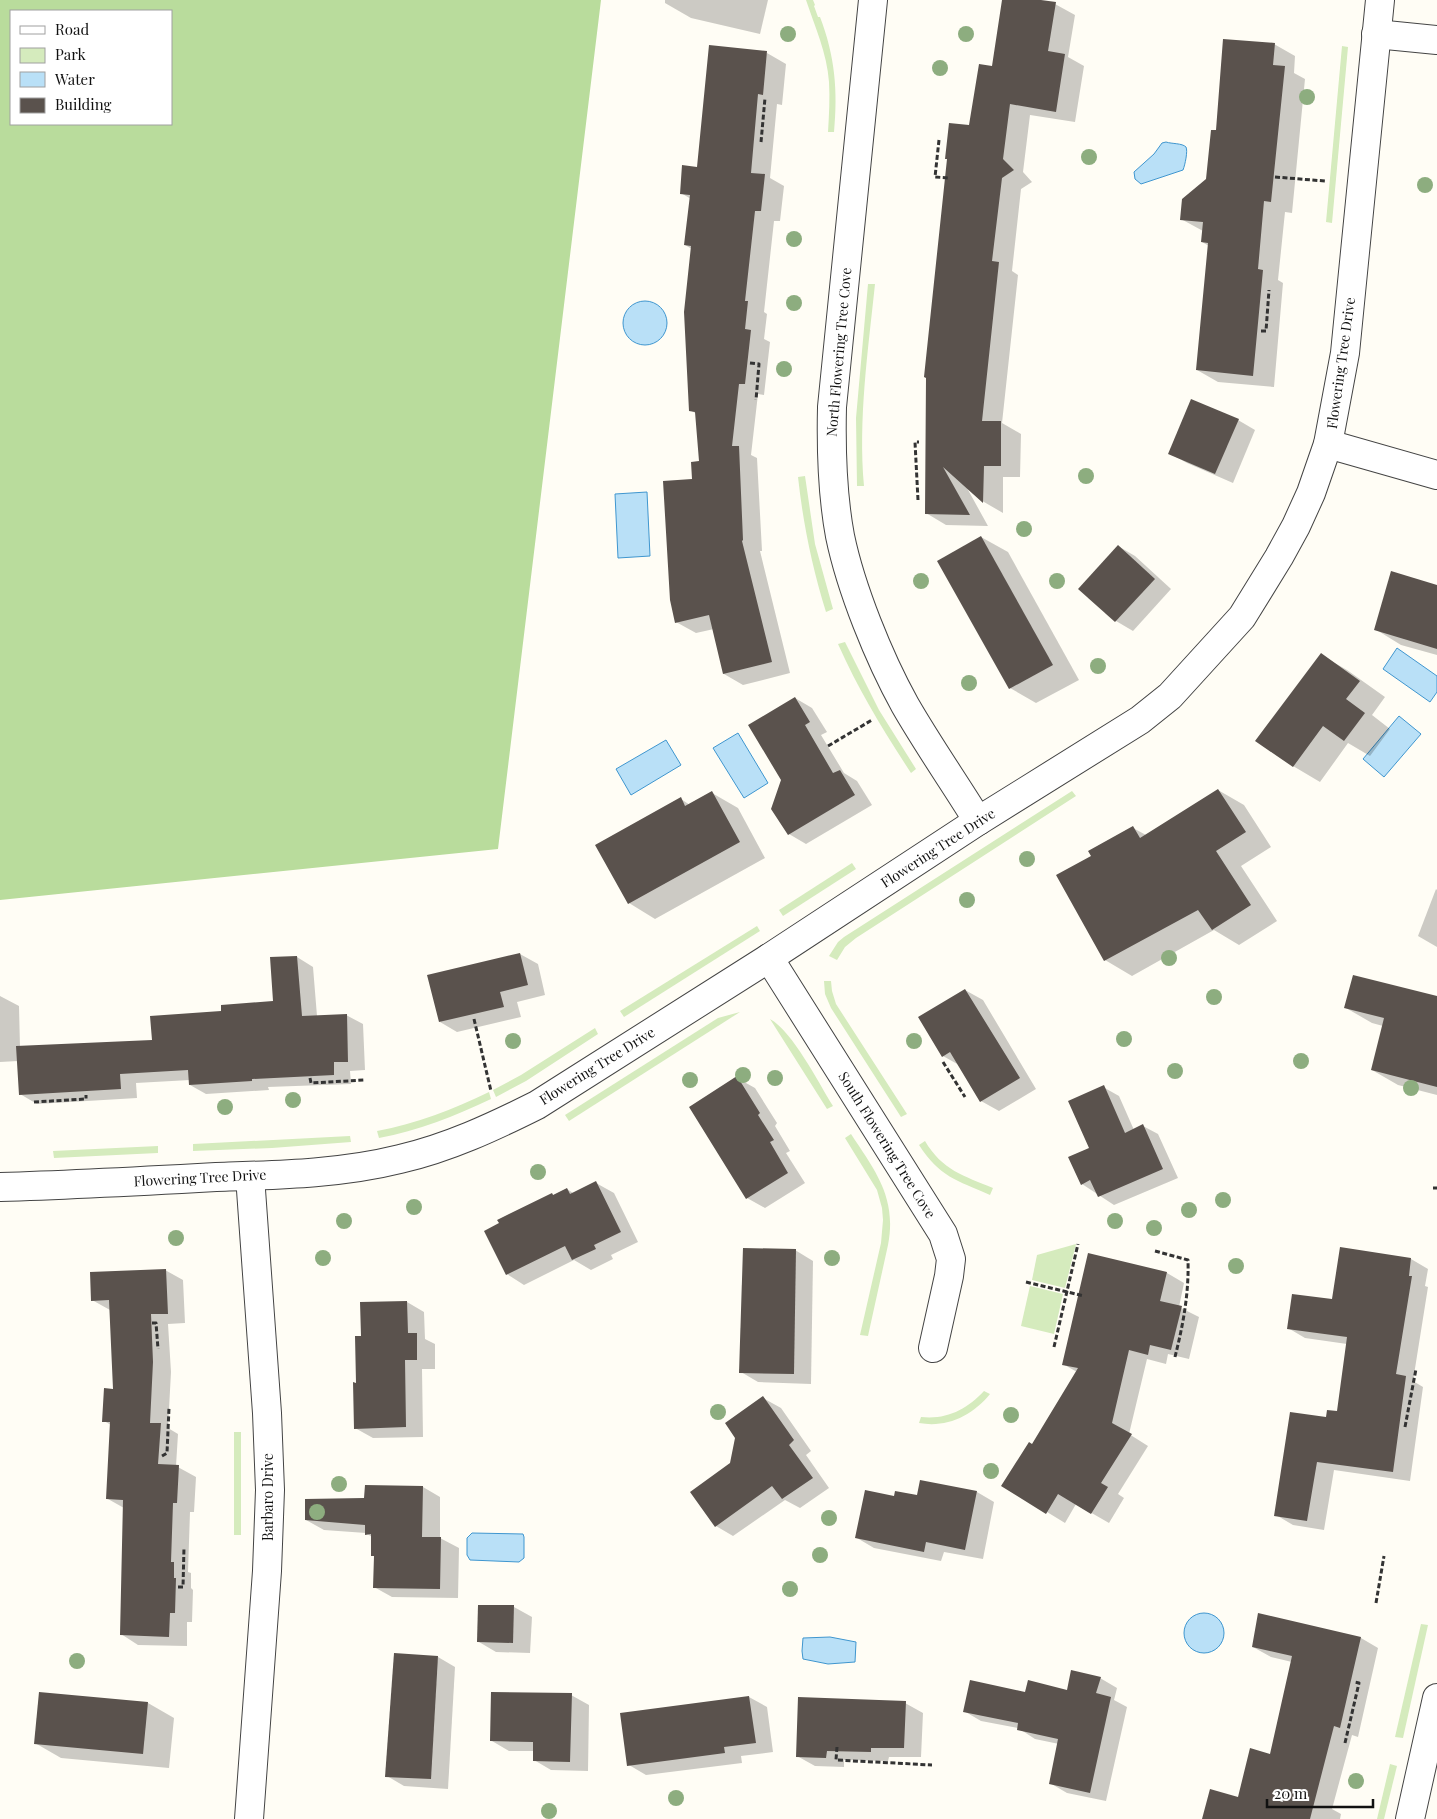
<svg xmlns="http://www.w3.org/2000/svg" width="1437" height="1819" viewBox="0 0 1437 1819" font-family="'Playfair Display',serif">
<rect width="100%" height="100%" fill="#fffdf5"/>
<!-- green -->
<g fill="#d5ebbd">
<path d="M806 0H813L815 5 814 6 818 17H820C835 56 838 91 834 132H828C829 115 830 98 829 82 827 53 815 27 806 0Z"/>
<path d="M1342 46 1348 47 1332 223 1326 222Z"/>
<path d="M868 284H875C868 351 858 419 864 486H857L856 418Z"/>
<path d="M805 476 815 544 833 609 826 612C812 567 803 523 798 477Z"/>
<path d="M845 642 879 710 916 769 911 773C883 730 859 691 838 644Z"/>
<path d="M1072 791 1076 796 856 938 845 947 837 960 829 956 838 942 844 937Z"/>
<path d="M852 863 856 869 783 916 779 910Z"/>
<path d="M757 926 760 931 624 1017 620 1011Z"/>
<path d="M824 981H831L832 991 836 1004 907 1114 901 1117 831 1008 825 994Z"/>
<path d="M740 1012 569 1121 565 1115 718 1018Z"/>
<path d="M770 1019C793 1032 818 1082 833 1106L827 1109Z"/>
<path d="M595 1028 598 1034 526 1081 496 1097 493 1090 521 1075Z"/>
<path d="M489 1092 491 1099C455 1116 418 1131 379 1138L377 1131C416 1124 454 1109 489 1092Z"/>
<path d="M851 1134C876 1172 897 1198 888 1245L868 1336 860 1335 881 1243 883 1220 882 1208 877 1190 845 1138Z"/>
<path d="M350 1136 351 1142 272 1148 193 1151V1144Z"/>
<path d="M925 1141C942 1170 964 1176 993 1188L990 1195C956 1180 940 1177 919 1145Z"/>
<path d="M158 1146V1153L54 1158 53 1151Z"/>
<path d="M1076 1244 1065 1288 1032 1280 1037 1255Z"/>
<path d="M1030 1286 1063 1294 1054 1334 1021 1326Z"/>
<path d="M984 1391 990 1394C972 1416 947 1428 919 1423L921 1417C947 1420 967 1409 984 1391Z"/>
<rect x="234" y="1432" width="7" height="103"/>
<path d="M1421 1624 1428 1625 1403 1738 1395 1737Z"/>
<path d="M1390 1764 1397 1766 1384 1819H1377Z"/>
</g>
<!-- forest -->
<path fill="#b9dc9c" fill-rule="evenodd" d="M0 0H601L498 849 0 900ZM11 11H171V124H11Z"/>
<!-- water -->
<g fill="#b9e0f7" stroke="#3f96cf">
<path d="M1166 142C1172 144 1182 143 1186 147 1188 151 1185 165 1183 170L1141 184 1135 179 1134 172 1154 154 1162 143Z"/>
<circle cx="645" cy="323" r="22"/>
<path d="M647 492 650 556 618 558 615 494Z"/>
<path d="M1397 648 1437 676V692L1430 702 1383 669Z"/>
<path d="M1399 716 1421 734 1384 777 1363 759Z"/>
<path d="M738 733 768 783 744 798 713 748Z"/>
<path d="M666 740 681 765 631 795 616 769Z"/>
<path d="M472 1533 523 1534 524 1537V1558L519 1562 470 1560 467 1555V1538Z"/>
<circle cx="1204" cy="1633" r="20"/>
<path d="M830 1637 856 1642 855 1662 828 1664 803 1659 802 1651 803 1638Z"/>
</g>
<!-- shadow -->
<g fill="#0003">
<path d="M665 0H768L760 34 691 18 665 3Z"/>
<path d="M1004 0H1033L1055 4 1075 15 1068 57 1084 66 1075 122 1030 115 1023 172 1032 182 1021 189 1012 271 1018 275 1002 423 1021 434 1020 477H1003V513L984 502 967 488 988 526 946 525 926 513 970 127 993 67Z"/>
<path d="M1274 44 1295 56 1294 73 1305 79 1292 213 1285 212 1278 280 1283 283 1274 387 1218 382 1197 370 1209 246 1202 242 1203 231 1181 219 1207 180 1217 131Z"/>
<path d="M767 53 786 64 782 105 777 104 770 178 784 186 780 221H774L764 312 767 314 764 339 770 342 764 395 758 394 751 455 757 458 762 551H760L790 673 743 685 724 674 714 629 696 633 676 622 694 481 701 462 697 414 690 410 692 249 685 245 691 199 681 193 698 168Z"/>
<path d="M1238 420 1255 430 1233 483 1187 463 1169 453Z"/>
<path d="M981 537 1008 552 1079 680 1036 703 1010 688Z"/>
<path d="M1118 546 1135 556 1171 589 1133 631 1116 621Z"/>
<path d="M1437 586V655L1401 645 1375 629Z"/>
<path d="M1321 655 1347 670 1385 697 1372 715 1390 729 1370 756 1348 743 1320 782 1293 766 1257 740Z"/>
<path d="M795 698 812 708 827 732 821 735 844 773 857 781 872 805 806 844 789 834 783 780Z"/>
<path d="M1218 790 1244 805 1271 847 1241 866 1277 921 1239 945 1214 930 1132 976 1105 960 1058 875 1092 856 1133 828 1146 835Z"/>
<path d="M712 793 738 808 765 858 655 919 629 903 681 799 690 805Z"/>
<path d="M1436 889 1437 890V947L1418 936Z"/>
<path d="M520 954 538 964 545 995 517 1002 521 1017 457 1032 440 1022Z"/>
<path d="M297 957 313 967 317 1016 346 1015 363 1024 365 1070 350 1071 351 1084 268 1087 269 1090 206 1094 190 1085V1080L136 1083 137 1098 37 1104 20 1094 18 1061 0 1062V996L19 1006 20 1047 153 1041 222 1012 274 1003Z"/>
<path d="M965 990 983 1000 1036 1089 999 1111 981 1101 959 1065 943 1056Z"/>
<path d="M1437 998V1095L1398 1085 1372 1070 1383 1026 1372 1023 1346 1008Z"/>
<path d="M737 1078 755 1088 777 1123 775 1126 790 1151 786 1153 805 1183 765 1208 747 1198Z"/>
<path d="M1103 1087 1119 1096 1134 1130 1143 1126 1158 1134 1178 1178 1114 1205 1082 1184Z"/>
<path d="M596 1183 614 1193 638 1242 611 1255 613 1259 591 1270 574 1260 524 1285 507 1274 552 1194 554 1196 567 1189 573 1193Z"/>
<path d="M1341 1248 1411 1259 1428 1269 1425 1286 1428 1287 1413 1381 1423 1387 1410 1481 1334 1470 1324 1530 1293 1525 1276 1515 1327 1418 1338 1412 1347 1344 1305 1338 1288 1328 1333 1301Z"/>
<path d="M795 1250 813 1261 811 1384 758 1382 741 1372Z"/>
<path d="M1089 1255 1167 1273 1184 1283 1179 1307 1199 1317 1189 1359 1168 1354 1166 1364 1147 1359 1129 1434 1148 1446 1118 1494 1124 1498 1109 1523 1076 1504 1065 1523 1003 1485 1032 1446 1077 1372 1063 1364Z"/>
<path d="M165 1270 183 1280 185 1323 168 1324 171 1372 168 1428 178 1434 176 1466 196 1477 194 1512H190L188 1572 191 1573V1588L193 1590 192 1622H187V1646L138 1645 121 1634 124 1508 108 1499 111 1425 104 1421 114 1390 110 1310 92 1300Z"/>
<path d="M407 1302 424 1312 425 1339 435 1344V1369H422L423 1437 373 1438 355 1428 362 1337Z"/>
<path d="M763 1398 781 1408 811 1451 806 1455 829 1488 800 1508 785 1500 733 1536 716 1526 731 1464Z"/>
<path d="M423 1487 440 1497V1538L459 1548 458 1598 392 1597 374 1587 375 1557 372 1555V1537L366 1533 324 1530 306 1520 365 1500Z"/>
<path d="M977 1492 994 1502 983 1559 944 1552 941 1561 874 1548 857 1538 918 1497Z"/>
<path d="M479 1606 514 1607 532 1617 530 1653 496 1652 479 1642Z"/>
<path d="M1361 1638 1378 1648 1358 1737 1352 1735 1332 1809 1341 1814 1340 1819H1203L1239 1798 1271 1755 1292 1662 1271 1657 1253 1647Z"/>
<path d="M438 1657 455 1667 448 1789 404 1786 387 1776Z"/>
<path d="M1100 1678 1117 1688 1114 1700 1127 1707 1106 1801 1067 1793 1050 1783 1059 1744 1035 1739 1018 1728 981 1721 964 1711 1026 1694 1068 1691Z"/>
<path d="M571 1695 589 1705 588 1771 551 1770 534 1760V1751H509L492 1741Z"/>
<path d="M749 1697 767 1707 773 1752 741 1756 742 1763 646 1775 629 1765Z"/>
<path d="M148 1703 174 1718 169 1768 61 1758 35 1743Z"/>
<path d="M905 1703 923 1713 921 1757H889L888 1761 844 1760V1767L815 1766 797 1756Z"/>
</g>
<!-- building -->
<g fill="#5a524d">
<path d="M1002 0H1041L1056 2 1048 51 1065 54 1056 112 1010 104 1003 159 1014 170 1002 178 992 261 999 262 982 421H1001V466H984L983 503 943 467 970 515 925 514 926 378 924 377 947 159H945L949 123 969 125 979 64 992 66Z"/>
<path d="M1223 39 1275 43 1273 65 1285 66 1271 202 1264 201 1258 269 1263 270 1253 376 1196 370 1208 243 1201 242 1203 222 1180 220 1182 199 1206 179 1211 130H1216Z"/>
<path d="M709 45 767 51 763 95 758 94 751 173 765 174 761 211H755L745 301H748L745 329 751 330 745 384H739L732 446H739L743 540 742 541 772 662 723 674 709 615 675 623 670 600 663 481 692 479 691 462 699 461 695 412 689 411 684 312 691 246 684 245 690 195 680 194 682 165 697 167Z"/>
<path d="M1191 399 1239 419 1215 474 1168 454Z"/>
<path d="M981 536 1053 665 1009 689 937 561Z"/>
<path d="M1118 545 1155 579 1115 622 1078 589Z"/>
<path d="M1391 571 1437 585V649L1374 630Z"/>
<path d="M1321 653 1360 681 1346 699 1365 713 1344 741 1323 726 1293 767 1255 741Z"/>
<path d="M795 697 810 722 805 725 833 773 840 770 855 795 788 835 771 809 781 780 748 725Z"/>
<path d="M1218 789 1246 832 1216 851 1251 905 1212 930 1198 910 1104 961 1056 875 1091 856 1088 851 1133 826 1140 838Z"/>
<path d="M712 791 740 842 628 904 595 845 681 797 685 806Z"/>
<path d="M520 953 528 985 500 992 504 1007 439 1022 427 975Z"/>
<path d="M297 956 302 1016 347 1014 348 1062H334V1075L252 1079V1081L189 1085 188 1070 120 1074 121 1089 19 1095 16 1046 152 1040 150 1016 221 1011V1005L273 1001 270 957Z"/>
<path d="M1353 975 1437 996V1087L1371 1070 1384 1018 1344 1008Z"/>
<path d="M965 989 1020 1078 980 1102 950 1052 942 1057 918 1017Z"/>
<path d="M737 1076 760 1113 758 1115 774 1140 770 1142 788 1173 746 1199 689 1107Z"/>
<path d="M1104 1085 1125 1133 1143 1124 1163 1169 1098 1197 1090 1180 1081 1185 1068 1157 1089 1148 1068 1101Z"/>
<path d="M596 1181 621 1232 594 1245 596 1249 572 1260 565 1246 506 1275 484 1231 499 1223 497 1220 552 1193 553 1195 567 1188 570 1194Z"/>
<path d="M1340 1247 1411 1258 1409 1276H1412L1396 1374 1406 1376 1393 1472 1317 1462 1307 1521 1274 1516 1290 1412 1326 1417 1327 1410 1337 1411 1347 1337 1287 1329 1292 1294 1332 1299Z"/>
<path d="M743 1248 796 1249 794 1374 739 1373Z"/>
<path d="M1088 1253 1167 1272 1160 1301 1182 1306 1171 1350 1150 1345 1148 1355 1129 1350 1112 1423 1132 1434 1101 1483 1108 1487 1091 1514 1058 1494 1046 1514 1001 1486 1029 1442 1032 1444 1078 1368 1062 1365Z"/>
<path d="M166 1269 168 1314H151L153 1362 150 1423H161L158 1464 179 1465 177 1503H173L171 1562H174V1578H176L175 1613H170L169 1637 120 1635 123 1500 106 1499 110 1422H102L104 1388 113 1389 109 1300 91 1301 90 1272Z"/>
<path d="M407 1301 408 1333H417V1360H405L406 1427 354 1429 353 1382 356 1383 355 1336H361L360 1302Z"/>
<path d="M763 1396 794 1440 789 1445 813 1478 782 1499 772 1486 715 1527 690 1492 730 1463 735 1438 725 1423Z"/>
<path d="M920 1480 977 1491 965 1550 926 1542 924 1552 855 1538 865 1490 894 1496 895 1491 917 1495Z"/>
<path d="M365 1485 423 1486 422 1537H441L440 1589 373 1588 374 1556H371V1534L365 1535V1525L305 1520V1499L364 1498Z"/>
<path d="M478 1605H514L513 1643 477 1642Z"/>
<path d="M1258 1613 1361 1637 1340 1728 1334 1726 1310 1819H1202L1210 1789 1238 1797 1250 1748 1270 1754 1292 1656 1252 1647Z"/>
<path d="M394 1653 438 1656 431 1779 385 1777Z"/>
<path d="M1071 1670 1101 1677 1096 1693 1111 1697 1090 1793 1049 1784 1058 1739 1017 1730 1018 1723 963 1712 970 1680 1025 1692 1028 1680 1067 1690Z"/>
<path d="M39 1692 148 1702 143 1754 34 1744Z"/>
<path d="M491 1692 572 1693 570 1762 533 1761V1742L490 1741Z"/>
<path d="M749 1696 756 1743 724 1747 725 1753 627 1766 620 1713Z"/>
<path d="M798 1697 906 1701 904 1748H871V1752L827 1751 826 1758 796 1757Z"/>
</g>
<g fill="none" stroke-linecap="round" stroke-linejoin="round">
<defs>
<g id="minor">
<path d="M873 0 832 407C831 450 832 493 840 536 851 589 879 658 905 705 928 745 954 782 978 821"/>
<path d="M1376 34 1437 40"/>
<path d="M1328 444 1437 475"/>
<path d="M769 958 943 1234 951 1259 949 1276 933 1348"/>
<path d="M0 1187C72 1185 144 1181 216 1177 277 1175 340 1174 400 1159 448 1148 493 1127 537 1105L769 958 978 821 1140 720 1170 696 1242 617 1279 557 1296 526 1311 493 1328 444 1345 353 1380 0"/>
<path d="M249 1819 267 1571 270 1490 267 1413 250 1176"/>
<path d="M1410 1819 1437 1698"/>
</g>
</defs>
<!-- minor casing -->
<use href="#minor" stroke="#444" stroke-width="30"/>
<!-- path -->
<g stroke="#333" stroke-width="3" stroke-dasharray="5 2.5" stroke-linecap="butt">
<path d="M939 140 935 177 949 178"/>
<path d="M761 142 765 98"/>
<path d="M1275 177 1325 181"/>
<path d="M1261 331H1266L1269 290"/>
<path d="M750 363 759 364 756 400"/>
<path d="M918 500 915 442H919"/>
<path d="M828 746 872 720"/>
<path d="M474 1019 491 1091"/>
<path d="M943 1062 965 1097"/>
<path d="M310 1078 311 1083 364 1080"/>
<path d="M34 1102 86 1099V1095"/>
<path d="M1433 1188H1437"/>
<path d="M1155 1251 1188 1260C1189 1294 1183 1325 1175 1357"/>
<path d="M1026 1282 1084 1296"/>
<path d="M152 1323H156L158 1349"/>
<path d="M1054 1347 1078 1244"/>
<path d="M1405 1427 1416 1369"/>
<path d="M162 1456 167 1453 169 1408"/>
<path d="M178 1587H183L184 1547"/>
<path d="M1376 1603 1384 1556"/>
<path d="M1345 1743 1359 1683 1354 1682"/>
<path d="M837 1747 836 1760 932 1765"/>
</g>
<!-- minor -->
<use href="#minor" stroke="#fff" stroke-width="28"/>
</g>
<!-- trees -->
<g fill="#8dad7f">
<circle cx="788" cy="34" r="8"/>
<circle cx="966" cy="34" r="8"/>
<circle cx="940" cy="68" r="8"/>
<circle cx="1307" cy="97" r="8"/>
<circle cx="1089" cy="157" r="8"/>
<circle cx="1425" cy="185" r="8"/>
<circle cx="794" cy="239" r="8"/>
<circle cx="794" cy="303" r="8"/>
<circle cx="784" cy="369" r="8"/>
<circle cx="1086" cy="476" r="8"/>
<circle cx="1024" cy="529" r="8"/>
<circle cx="921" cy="581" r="8"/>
<circle cx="1057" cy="581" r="8"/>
<circle cx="1098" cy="666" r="8"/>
<circle cx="969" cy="683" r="8"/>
<circle cx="1027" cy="859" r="8"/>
<circle cx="967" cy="900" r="8"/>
<circle cx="1169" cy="958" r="8"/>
<circle cx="1214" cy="997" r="8"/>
<circle cx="1124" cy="1039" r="8"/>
<circle cx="513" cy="1041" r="8"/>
<circle cx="914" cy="1041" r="8"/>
<circle cx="1301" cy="1061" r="8"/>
<circle cx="1175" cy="1071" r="8"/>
<circle cx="743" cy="1075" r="8"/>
<circle cx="775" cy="1078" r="8"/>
<circle cx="690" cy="1080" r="8"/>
<circle cx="1411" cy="1088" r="8"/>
<circle cx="293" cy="1100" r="8"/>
<circle cx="225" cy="1107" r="8"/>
<circle cx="538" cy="1172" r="8"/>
<circle cx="1223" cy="1200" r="8"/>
<circle cx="414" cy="1207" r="8"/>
<circle cx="1189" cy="1210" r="8"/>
<circle cx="344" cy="1221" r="8"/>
<circle cx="1115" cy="1221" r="8"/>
<circle cx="1154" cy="1228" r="8"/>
<circle cx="176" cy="1238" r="8"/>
<circle cx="323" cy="1258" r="8"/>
<circle cx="832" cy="1258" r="8"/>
<circle cx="1236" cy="1266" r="8"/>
<circle cx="718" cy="1412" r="8"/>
<circle cx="1011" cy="1415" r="8"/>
<circle cx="991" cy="1471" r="8"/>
<circle cx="339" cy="1484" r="8"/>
<circle cx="317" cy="1512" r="8"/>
<circle cx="829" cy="1518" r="8"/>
<circle cx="820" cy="1555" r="8"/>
<circle cx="790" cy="1589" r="8"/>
<circle cx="77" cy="1661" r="8"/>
<circle cx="1356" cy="1781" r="8"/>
<circle cx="676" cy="1798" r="8"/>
<circle cx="549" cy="1811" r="8"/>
</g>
<g text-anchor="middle" stroke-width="5" stroke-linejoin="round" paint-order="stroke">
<!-- street labels -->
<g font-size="14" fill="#111" stroke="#fff">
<text transform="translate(839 352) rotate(-85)" y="5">North Flowering Tree Cove</text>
<text transform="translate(1341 363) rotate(-82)" y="5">Flowering Tree Drive</text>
<text transform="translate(938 848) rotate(-33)" y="5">Flowering Tree Drive</text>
<text transform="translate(597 1066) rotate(-32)" y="5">Flowering Tree Drive</text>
<text transform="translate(887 1145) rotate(58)" y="5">South Flowering Tree Cove</text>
<text transform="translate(200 1178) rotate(-3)" y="5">Flowering Tree Drive</text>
<text transform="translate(268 1497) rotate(-90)" y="5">Barbaro Drive</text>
</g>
</g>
<!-- legend -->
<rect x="10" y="10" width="162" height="115" fill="#ffffff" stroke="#a0a0a0"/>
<rect x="20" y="26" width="25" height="8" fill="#ffffff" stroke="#a0a0a0"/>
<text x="55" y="35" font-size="15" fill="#111111">Road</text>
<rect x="20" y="48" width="25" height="15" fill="#d5ebbd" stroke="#a0a0a0"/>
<text x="55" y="60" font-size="15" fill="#111111">Park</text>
<rect x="20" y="72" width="25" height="15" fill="#b9e0f7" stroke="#a0a0a0"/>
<text x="55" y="85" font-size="15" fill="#111111">Water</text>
<rect x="20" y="98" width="25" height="15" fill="#5a524d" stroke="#a0a0a0"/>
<text x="55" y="110" font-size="15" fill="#111111">Building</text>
<!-- scale -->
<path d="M1267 1799v8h106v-8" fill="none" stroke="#111111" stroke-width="2.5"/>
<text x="1274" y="1799" font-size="15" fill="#111111" stroke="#ffffff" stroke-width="4" paint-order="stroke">20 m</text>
</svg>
